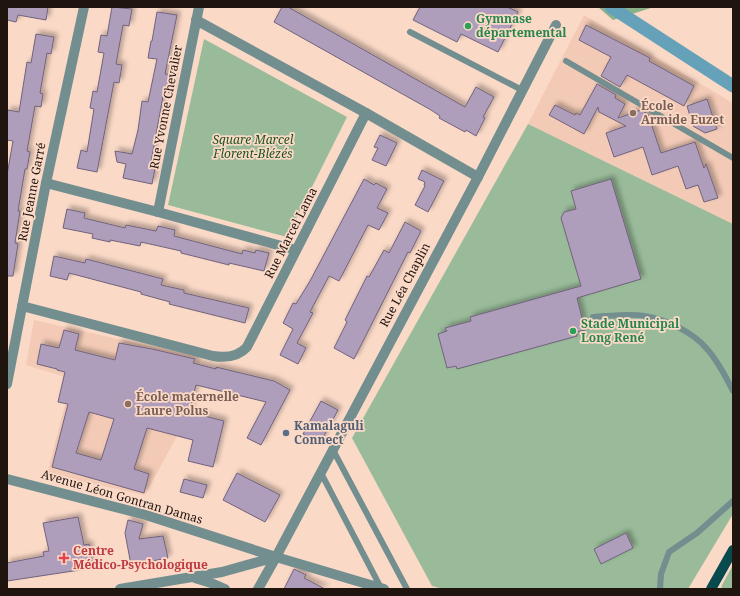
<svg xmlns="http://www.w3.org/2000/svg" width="740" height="596" viewBox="0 0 740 596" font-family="'Noto Serif',serif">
<defs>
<filter id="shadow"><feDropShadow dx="3.5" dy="-3.5" stdDeviation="2" flood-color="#0004"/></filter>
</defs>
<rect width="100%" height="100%" fill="#fbd9c7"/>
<!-- built -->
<g fill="#f3cab6">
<path d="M584 15 733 103V224L528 124Z"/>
<path d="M34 320 201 358 192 399 183 415 177 436 145 495 47 474 72 379 26 365Z"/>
</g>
<!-- green -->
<g fill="#9b9">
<path d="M204 39 347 117 287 237 168 205Z"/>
<path d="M528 124 733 224V514L688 589H443L432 586 352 438Z"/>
<path d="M733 565V589H721L722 585Z"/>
</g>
<!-- forest -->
<path fill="#8ab18a" d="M598 7H654L613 20Z"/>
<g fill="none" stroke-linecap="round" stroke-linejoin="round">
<!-- canal -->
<path stroke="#65a1b8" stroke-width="13" d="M611 7 733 86"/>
</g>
<!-- building -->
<g fill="#ae9ebb" stroke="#71627c" fill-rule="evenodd" filter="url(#shadow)">
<path d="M7 7H48L46 20 18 15 16 22 7 20Z"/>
<path d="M112 7 132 9 129 26 123 25 116 64 122 65 119 83 114 82 97 172 77 168 81 150 87 152 94 109 90 108 93 91 97 92 104 53 98 52 101 35 107 36Z"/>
<path d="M282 7H288L465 107 476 87 494 97 483 117 485 118 476 136 466 130 465 132 439 118 440 116 431 110 274 22Z"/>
<path d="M420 7H507L518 12 498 52 461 34 457 42 413 20Z"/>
<path d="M157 12 177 15 165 74 173 75 170 93 164 91 151 162 156 163 152 184 123 178 126 164 117 162 115 151 132 154 138 130 142 101 148 102 157 59 148 58 151 41H152Z"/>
<path d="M586 25 650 58 649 61 694 86 684 106 627 75 620 87 601 76 611 57 579 40Z"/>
<path d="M36 34 54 37 51 54 47 53 40 93 43 94 41 107 35 106 27 151 30 152 27 169H25L18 211H20L15 243 18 244 13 276H7V175L13 141 7 140V115L8 110 19 112 27 62 31 63Z"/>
<path d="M597 84 616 95 615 98 625 104 618 118 641 110 648 114 661 153 695 142 704 168 706 164 718 198 704 202 698 185 686 189 678 166 652 175 643 147 614 157 606 133 626 126 599 112 598 107 584 134 549 115 555 105 575 115 576 113 580 115Z"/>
<path d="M707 99 717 129 705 133 693 126 687 106Z"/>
<path d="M380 135 397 143 386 166 372 160 378 148 374 147Z"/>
<path d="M422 170 444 181 428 212 415 205 425 186 424 185 425 182 418 179Z"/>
<path d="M364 179 374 185 376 183 387 189 377 208 388 213 379 230 368 225 339 281 329 276 310 312 313 313 297 343 306 348 298 364 280 355 293 329 283 323 293 303 296 304 310 281Z"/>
<path d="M611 179 641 279 577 298 585 330 576 332 577 336 457 369 456 366 447 368 438 334 447 331 445 328 471 321 470 317 581 286 561 218 564 212 576 209 571 191Z"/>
<path d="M67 209 85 213 84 218 125 228 126 225 156 231 158 226 175 230 174 236 242 254 243 250 255 253 256 250 269 253 264 271 229 263V265L181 253V251L141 242 140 246 110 240V242L92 238 93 234 63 228Z"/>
<path d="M405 222 421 231 410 253 408 252 354 359 334 348 347 322 345 320 367 276 369 277 384 250 389 253Z"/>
<path d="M54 256 85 263 86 259 163 279 161 285 184 290V293L249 308 245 323 169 304 170 302 141 294V292L69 273 67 280 50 276Z"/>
<path d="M64 330 79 334 75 350 115 360 119 343 152 349 195 359 193 363 216 369V367L274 381 290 390 261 445 247 438 266 402 196 385 189 412 224 421 213 467 188 461 193 440 147 428 134 469 149 474 144 493 52 467 68 404 58 402 65 372 57 370V369L37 364 41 344 59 348ZM89 412 114 419 101 460 76 453Z"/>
<path d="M321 401 338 410 320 443 303 434Z"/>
<path d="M237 473 280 495 265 522 223 500Z"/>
<path d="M184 479 207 485 203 498 180 492Z"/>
<path d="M78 517 84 545 89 544 93 568 7 581V563L44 556 43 552 49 551 43 523Z"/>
<path d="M128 520 143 524 139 539 163 536 168 558 131 565 125 533Z"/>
<path d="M626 533 633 548 601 564 594 549Z"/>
<path d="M294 569 306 575 304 578 325 589H284Z"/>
</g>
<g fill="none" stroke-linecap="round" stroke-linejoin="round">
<!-- service -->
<g stroke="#728e8f" stroke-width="6">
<path d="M410 32 522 90"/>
<path d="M566 61 733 158"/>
<path d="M593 317C610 316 629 313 645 316 667 320 693 332 707 349 718 361 726 377 733 391"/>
<path d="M333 450 407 589"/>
<path d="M321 473 381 588"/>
<path d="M660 589 661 574 669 552 697 533 733 501"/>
</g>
<!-- minor -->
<g stroke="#728e8f" stroke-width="10">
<path d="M196 20 366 113 478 177"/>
<path d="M46 183 158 212 296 250"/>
<path d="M158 212 199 7"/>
<path d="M22 306 213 356C225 358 238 357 247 347L366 113"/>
<path d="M7 384 46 183 84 7"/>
<path d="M195 578 211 583 225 589"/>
<path d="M120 589 222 572 276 557 478 177 556 25"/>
</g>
<!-- tertiary -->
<g stroke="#728e8f" stroke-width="10">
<path d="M7 479 146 515 276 557 384 589"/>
<path d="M258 589 276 557"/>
</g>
<!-- primary -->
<path stroke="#084a4d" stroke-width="10" d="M711 589 733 550"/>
</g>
<!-- markers -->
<g fill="#2e9e5b" stroke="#fbd9c7" stroke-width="1.5">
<circle cx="468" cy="26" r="4"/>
<circle cx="573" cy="331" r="4"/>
</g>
<g fill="#8d6e63" stroke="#fbd9c7" stroke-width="1.5">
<circle cx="633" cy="113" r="4"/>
<circle cx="128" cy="404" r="4"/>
</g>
<circle fill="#5c6f8a" stroke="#fbd9c7" stroke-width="1.5" cx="286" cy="433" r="4"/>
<path fill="#e0444e" stroke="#fbd9c7" stroke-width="1.5" d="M62 552h4v4h4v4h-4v4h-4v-4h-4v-4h4z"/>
<g text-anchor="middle" stroke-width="3.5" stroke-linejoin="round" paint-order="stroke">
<!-- leisure labels -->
<g font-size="12" font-weight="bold" fill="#27864d" stroke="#fbd9c7" text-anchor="start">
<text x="476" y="23">Gymnase<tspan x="476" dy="14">départemental</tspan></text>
<text x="581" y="328">Stade Municipal<tspan x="581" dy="14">Long René</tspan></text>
</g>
<!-- education labels -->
<g font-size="12" font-weight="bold" fill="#785e54" stroke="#fbd9c7" text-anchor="start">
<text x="641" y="110">École<tspan x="641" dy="14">Armide Euzet</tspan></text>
<text x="136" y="401">École maternelle<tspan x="136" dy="14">Laure Polus</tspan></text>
</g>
<!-- street labels -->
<g font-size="12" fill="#1f140e" stroke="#fbd9c7">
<text transform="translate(166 107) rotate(-79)" y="4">Rue Yvonne Chevalier</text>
<text transform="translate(32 192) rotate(-79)" y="4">Rue Jeanne Garré</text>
<text transform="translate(291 233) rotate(-63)" y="4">Rue Marcel Lama</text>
<text transform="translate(405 285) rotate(-62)" y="4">Rue Léa Chaplin</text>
<text transform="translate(122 497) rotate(16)" y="4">Avenue Léon Gontran Damas</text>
</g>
<!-- park labels -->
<g font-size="12" font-style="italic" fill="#1b5320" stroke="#fbd9c7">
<text x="253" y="144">Square Marcel<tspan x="253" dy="14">Florent-Blézés</tspan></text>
</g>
<!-- service labels -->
<g font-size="12" font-weight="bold" fill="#4e5e75" stroke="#fbd9c7" text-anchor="start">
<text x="294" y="430">Kamalaguli<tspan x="294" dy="14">Connect</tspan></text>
</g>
<!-- health labels -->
<g font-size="12" font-weight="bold" fill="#be3a42" stroke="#fbd9c7" text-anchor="start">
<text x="73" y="555">Centre<tspan x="73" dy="14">Médico-Psychologique</tspan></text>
</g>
</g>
<!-- border -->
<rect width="740" height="596" fill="none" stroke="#1f140e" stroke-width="16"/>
</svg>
